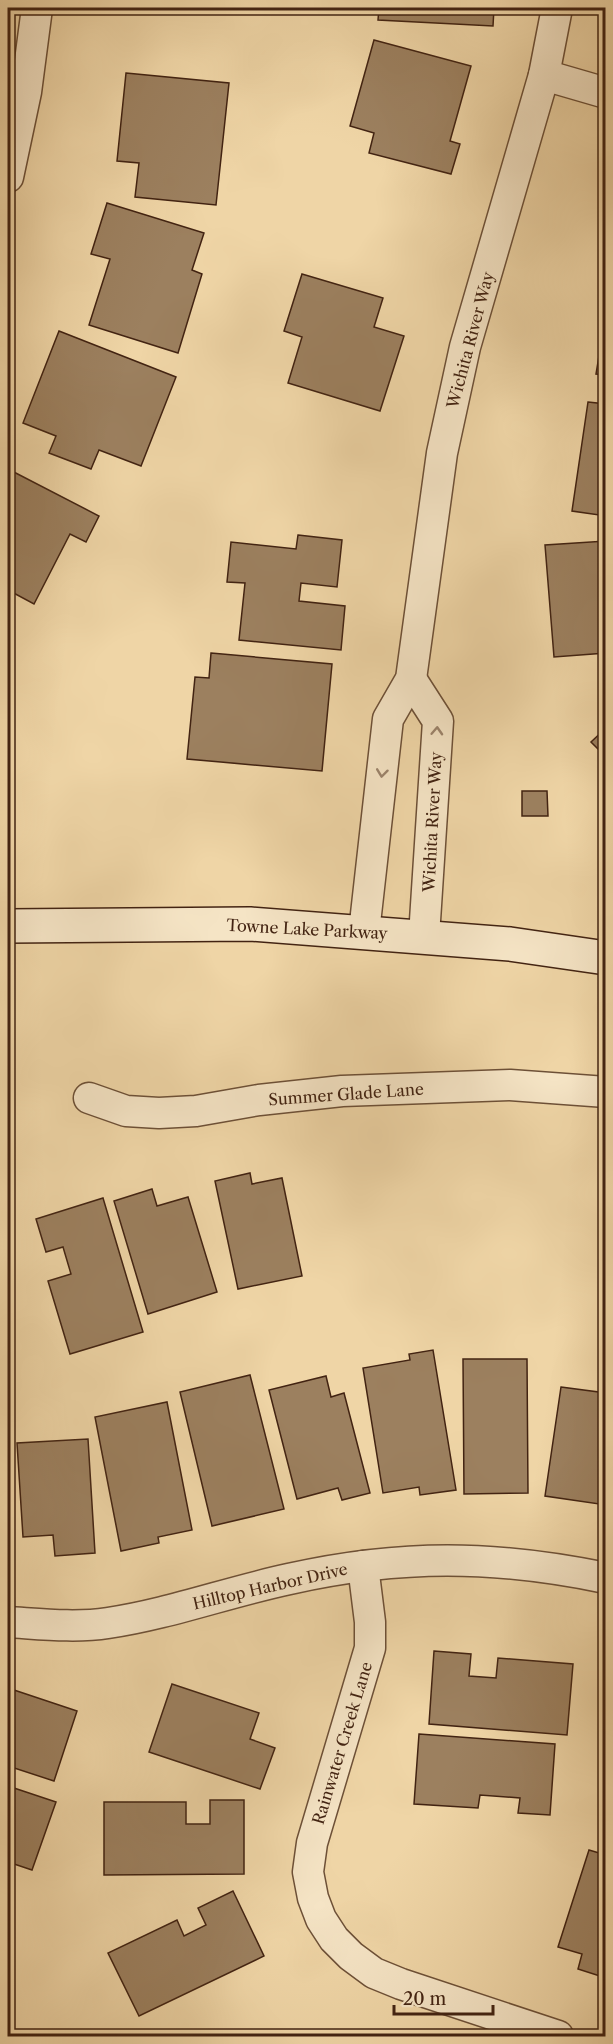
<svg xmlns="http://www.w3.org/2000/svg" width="613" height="2044" viewBox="0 0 613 2044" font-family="'Libre Caslon Text',serif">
<rect width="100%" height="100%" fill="#efd5a6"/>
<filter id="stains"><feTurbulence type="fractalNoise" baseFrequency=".00333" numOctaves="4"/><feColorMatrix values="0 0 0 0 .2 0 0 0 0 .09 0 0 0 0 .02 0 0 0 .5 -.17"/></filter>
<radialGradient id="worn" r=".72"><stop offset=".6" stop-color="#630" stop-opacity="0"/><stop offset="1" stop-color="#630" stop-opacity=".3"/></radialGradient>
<!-- building -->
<g fill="#9c805f" stroke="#422312" stroke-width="1.5">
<path d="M379 8H494L493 26 378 20Z"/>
<path d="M374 40 471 66 450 141 460 144 451 174 369 153 374 133 350 126Z"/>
<path d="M126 73 229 83 216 205 135 197 139 163 117 161Z"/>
<path d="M107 203 204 233 192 270 202 274 178 353 89 325 110 259 91 254Z"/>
<path d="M302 274 383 298 374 327 404 336 380 411 288 383 302 337 284 331Z"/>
<path d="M59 331 176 377 141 466 99 450 91 469 49 453 56 436 23 423Z"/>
<path d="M603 332H606V375L596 374Z"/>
<path d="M588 402 606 404V516L572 511Z"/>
<path d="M8 469 99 516 86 542 70 534 34 604 8 590Z"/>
<path d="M298 535 342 540 337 587 301 583 299 601 345 606 341 650 239 640 245 583 227 582 231 542 296 549Z"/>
<path d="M606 541V653L554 657 545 545Z"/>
<path d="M211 653 332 664 322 771 187 759 195 677 209 678Z"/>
<path d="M606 728V757L591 742Z"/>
<path d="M522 791H547L548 816H522Z"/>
<path d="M250 1173 252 1184 282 1178 302 1276 238 1289 215 1181Z"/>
<path d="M152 1189 157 1206 188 1197 217 1292 148 1314 114 1201Z"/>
<path d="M103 1198 143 1332 70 1354 48 1281 71 1274 63 1247 46 1252 36 1219Z"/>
<path d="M433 1350 456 1490 420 1495 419 1487 383 1493 363 1368 410 1360 409 1354Z"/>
<path d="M463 1359H527L528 1493 464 1494Z"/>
<path d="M250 1375 284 1509 212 1526 180 1392Z"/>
<path d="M326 1376 331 1397 344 1393 370 1493 342 1500 338 1488 297 1499 269 1390Z"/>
<path d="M561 1387 606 1393V1505L545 1496Z"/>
<path d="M167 1402 192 1530 158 1537 159 1543 121 1551 95 1417Z"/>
<path d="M88 1439 95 1553 55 1556 53 1535 23 1537 17 1443Z"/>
<path d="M434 1651 471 1654 469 1676 496 1678 498 1658 573 1664 567 1735 429 1724Z"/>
<path d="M172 1684 259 1713 250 1739 275 1748 260 1789 149 1752Z"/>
<path d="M8 1688 77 1711 54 1781 8 1766Z"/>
<path d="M419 1734 555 1744 550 1815 518 1813 520 1798 480 1795 478 1808 414 1804Z"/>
<path d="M8 1786 56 1802 32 1870 8 1862Z"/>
<path d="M210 1800H244V1874L104 1875V1802H186V1824H210Z"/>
<path d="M589 1850 606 1855V1978L578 1969 582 1954 558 1947Z"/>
<path d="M233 1891 264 1956 139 2016 108 1953 177 1920 184 1936 206 1925 198 1908Z"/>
</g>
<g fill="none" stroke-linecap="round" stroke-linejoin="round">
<defs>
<g id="street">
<path d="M544 75 606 93"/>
<path d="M8 177 26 92 37 8"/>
<path d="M411 679 438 721 424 936"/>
<path d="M364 932 388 719 411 679 442 453 465 347 544 75 557 8"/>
<path d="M89 1098 126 1111 159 1113 196 1111 259 1100 342 1091 510 1085 606 1092"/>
<path d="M363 1566 370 1622V1648L312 1843 308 1872 313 1898 321 1919 334 1939 351 1956 374 1973 401 1984 558 2036"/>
<path d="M8 1622C41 1624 75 1628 108 1623 169 1614 228 1592 289 1579 401 1554 494 1555 606 1578"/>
</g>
<path id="secondary" d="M8 926 250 924 510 944 606 958"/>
</defs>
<!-- street casing -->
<use href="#street" stroke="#6d5037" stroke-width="33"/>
<!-- secondary casing -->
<use href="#secondary" stroke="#422312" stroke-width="36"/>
<!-- street -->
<use href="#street" stroke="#f5e4c5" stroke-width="30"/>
<!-- secondary -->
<use href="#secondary" stroke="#f5e4c5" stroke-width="33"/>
</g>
<!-- one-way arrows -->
<defs><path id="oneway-chevron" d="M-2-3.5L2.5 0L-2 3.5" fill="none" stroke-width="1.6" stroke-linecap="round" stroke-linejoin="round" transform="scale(1.5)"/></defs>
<g stroke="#9c846c">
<use href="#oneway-chevron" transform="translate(437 731) rotate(-87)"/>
<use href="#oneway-chevron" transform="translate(382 773) rotate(97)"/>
</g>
<g text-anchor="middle" stroke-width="5" stroke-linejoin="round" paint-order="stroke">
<!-- street labels -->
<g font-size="16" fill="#422312" stroke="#f5e4c5">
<text transform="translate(470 340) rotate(-75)" y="6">Wichita River Way</text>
<text transform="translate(432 822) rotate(-87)" y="6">Wichita River Way</text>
<text transform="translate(307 929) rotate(3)" y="6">Towne Lake Parkway</text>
<text transform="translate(346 1094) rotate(-4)" y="6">Summer Glade Lane</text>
<text transform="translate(270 1586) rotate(-13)" y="6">Hilltop Harbor Drive</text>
<text transform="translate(342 1743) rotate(-73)" y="6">Rainwater Creek Lane</text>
</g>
</g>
<!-- margin -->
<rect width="613" height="2044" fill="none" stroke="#efd5a6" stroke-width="30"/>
<rect x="9" y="9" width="595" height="2026" fill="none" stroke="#422312" stroke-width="3"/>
<rect x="15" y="15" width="583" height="2014" fill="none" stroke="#422312" stroke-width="1.5"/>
<!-- scale -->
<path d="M394 2005v9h99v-9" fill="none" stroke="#422312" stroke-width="3"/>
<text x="403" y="2005" font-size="18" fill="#422312" stroke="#f5e4c5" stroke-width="4.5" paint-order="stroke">20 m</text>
<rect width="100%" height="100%" filter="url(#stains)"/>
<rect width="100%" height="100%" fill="url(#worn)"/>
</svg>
